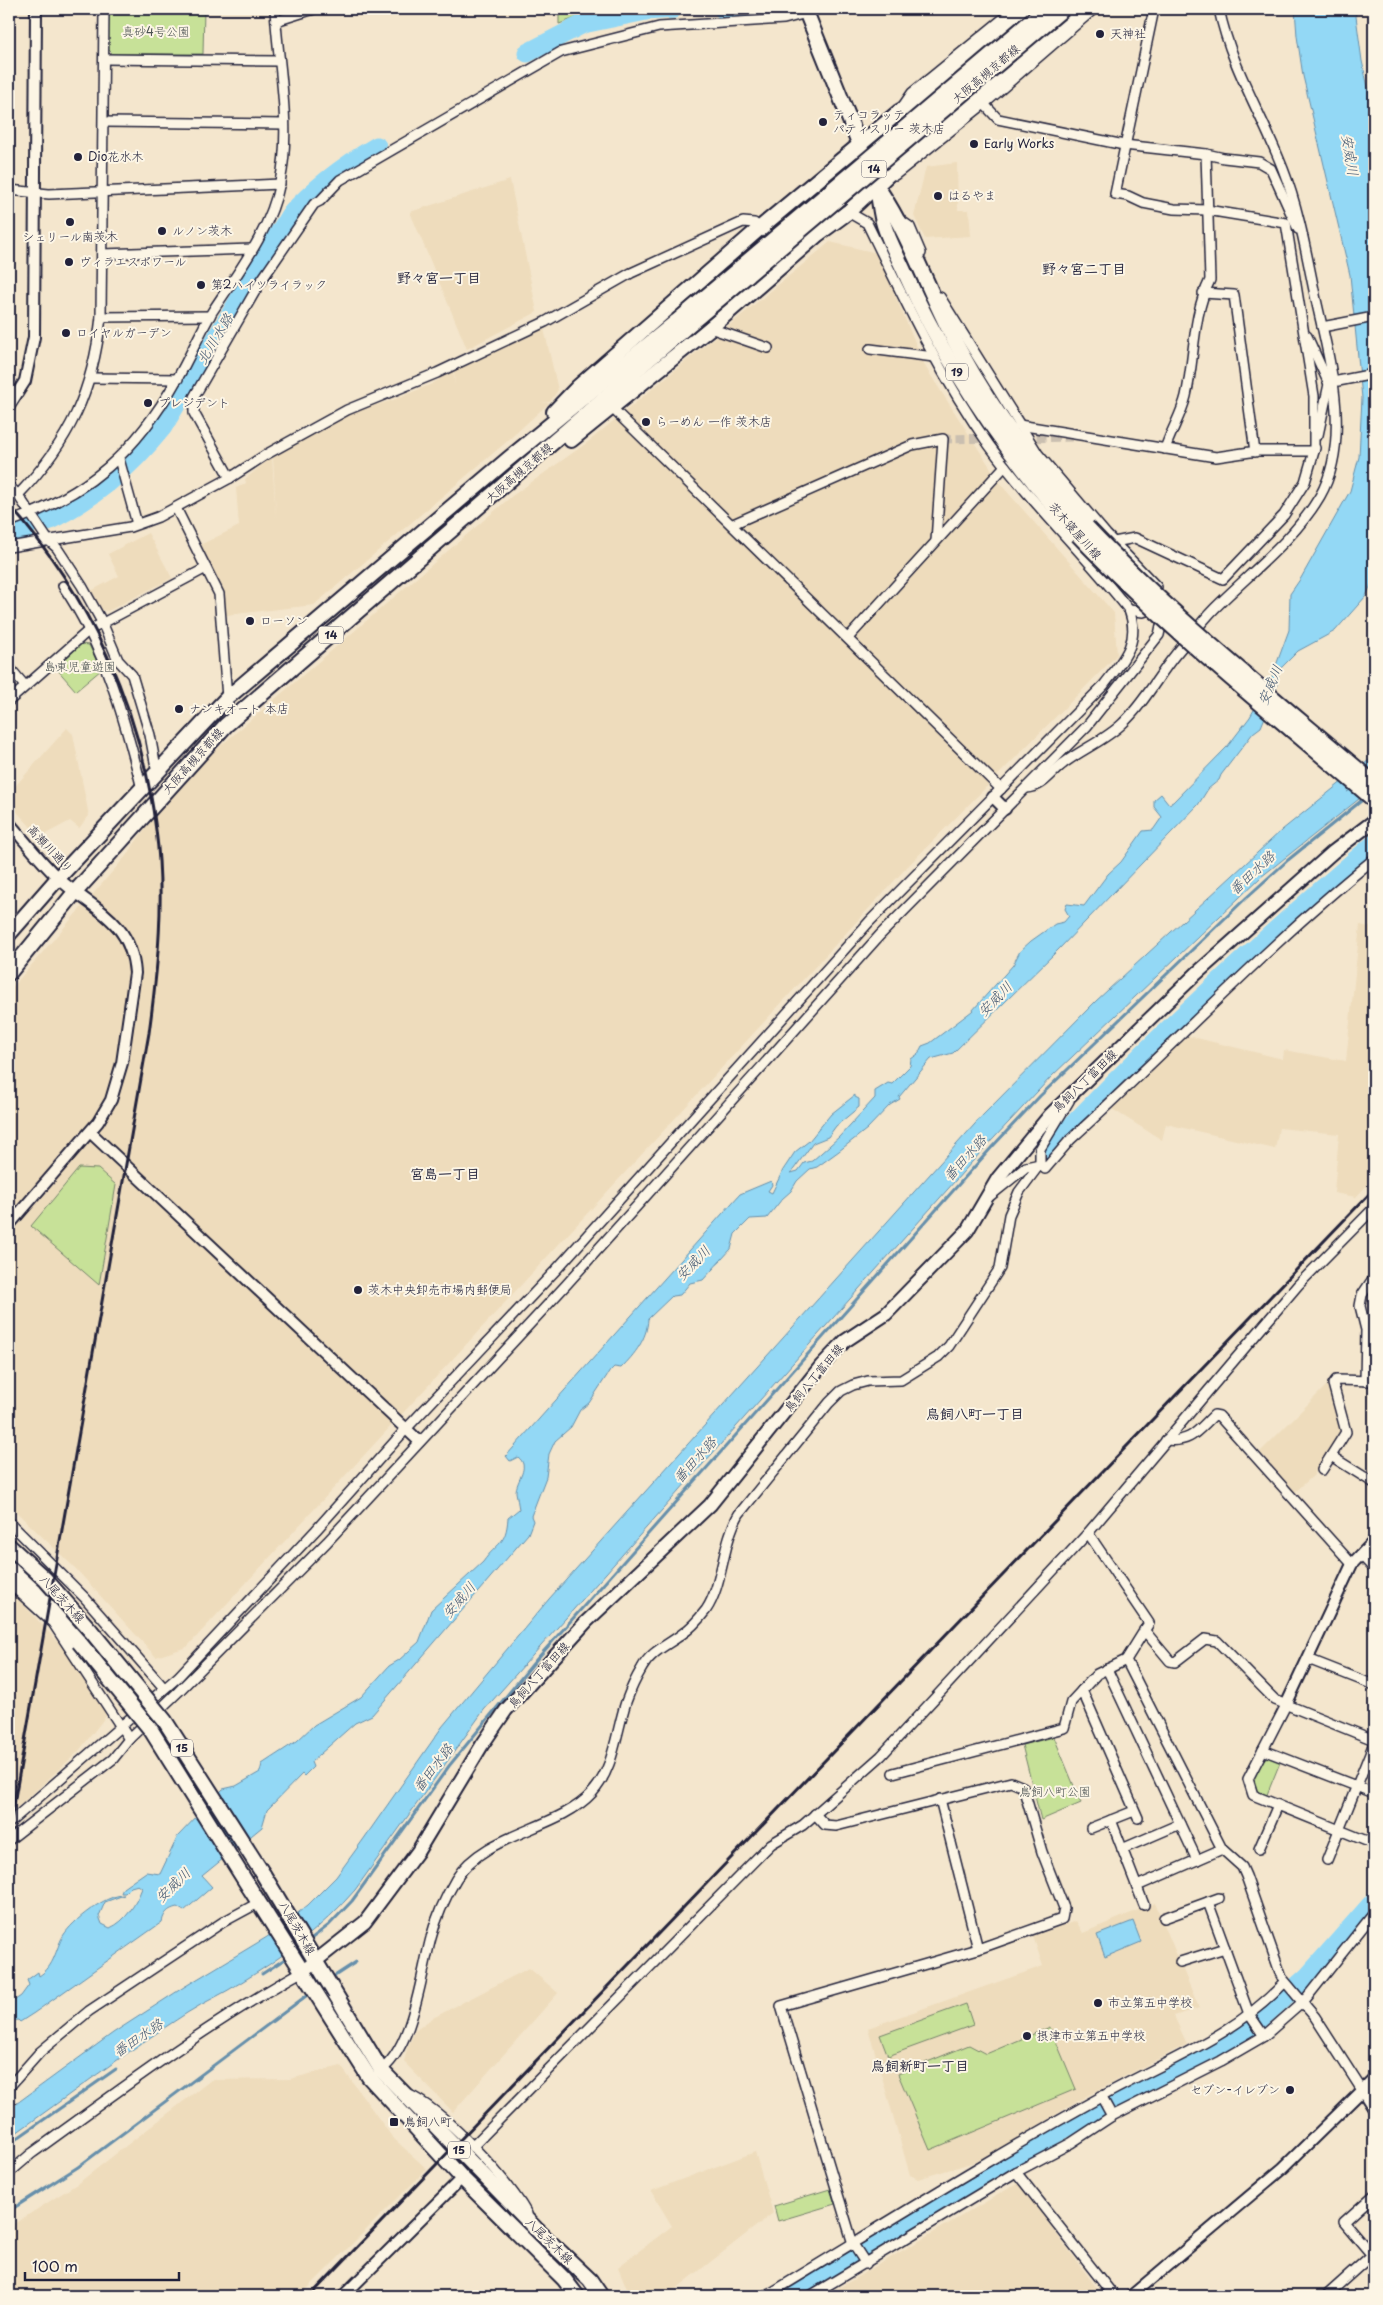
<svg xmlns="http://www.w3.org/2000/svg" width="1383" height="2305" viewBox="0 0 1383 2305" font-family="'Playpen Sans','Klee One',sans-serif">
<rect width="100%" height="100%" fill="#f4e6cd"/>
<filter id="ink" filterUnits="userSpaceOnUse"><feTurbulence type="fractalNoise" baseFrequency=".02" numOctaves="2"/><feDisplacementMap in="SourceGraphic" scale="10" xChannelSelector="R" yChannelSelector="G"/><feConvolveMatrix kernelMatrix="1 2 1 2 8 2 1 2 1" color-interpolation-filters="sRGB"/></filter>
<g filter="url(#ink)">
<!-- built -->
<g fill="#eedcbc">
<path d="M957 163 958 210H969L971 236 925 239 914 216 926 167Z"/>
<path d="M510 180 537 312 467 349 410 212Z"/>
<path d="M830 242 877 253 926 368 1003 487 1114 613 1117 655 908 866 187 1647 156 1657 76 1569 9 1505V991L126 856 158 810 204 760 512 496 588 442Z"/>
<path d="M544 329 558 390 550 402 542 403H549L504 444 314 605 226 615 224 591 200 545 239 526 236 488 246 483 245 479 272 457 276 518 273 456 346 414 393 400 432 384 453 370 455 385 454 370Z"/>
<path d="M148 533 172 578 108 611 101 610 91 591 119 576 108 554Z"/>
<path d="M67 728 73 734 89 816 79 828 70 821 40 837 9 803V793Z"/>
<path d="M1360 925 1374 928V1178L1356 1197 1334 1193 1339 1134 1279 1128 1275 1149 1166 1124 1162 1140 1112 1109 1188 1036 1283 1059 1284 1050 1346 1061Z"/>
<path d="M1328 1384 1342 1432 1313 1476 1294 1493 1260 1452Z"/>
<path d="M9 1589 59 1643 103 1705 106 1716 78 1752 9 1815Z"/>
<path d="M1155 1903 1199 2008 1174 2016 1187 2044 1085 2097 989 2155 971 2163 918 2179 910 2175 868 2028 1043 1966 1033 1936 1076 1921 1083 1933Z"/>
<path d="M529 1968 558 1993 453 2112 404 2062 407 2049 415 2031 431 2019Z"/>
<path d="M341 2066 392 2137 427 2169 300 2296H9V2227L77 2184 211 2080 290 2079Z"/>
<path d="M755 2152 773 2213 667 2296H630L618 2267 672 2226 651 2191Z"/>
<path d="M1018 2183 1103 2296H825Z"/>
</g>
<!-- green -->
<g fill="#c7e198" stroke="#74826a">
<path d="M109 9H204L203 54H113L108 49Z"/>
<path d="M559 9H600L559 24Z"/>
<path d="M81 644 89 645 101 670 76 691 56 668Z"/>
<path d="M79 1168 98 1169 116 1185 99 1285 31 1226Z"/>
<path d="M1054 1737 1081 1803 1041 1820 1022 1745Z"/>
<path d="M1270 1756 1281 1760 1266 1797 1258 1795 1252 1781 1264 1759Z"/>
<path d="M966 2004 973 2025 888 2056 880 2035Z"/>
<path d="M1050 2027 1076 2089 930 2150 898 2074 969 2045 986 2054Z"/>
<path d="M830 2189 835 2204 778 2221 774 2206Z"/>
</g>
<!-- water -->
<g fill="#93d8f5" stroke="#668fab">
<path d="M1295 9H1355L1362 61 1374 114V578L1366 596 1335 631 1298 651 1279 670 1276 690 1261 727 1253 733 1221 775 1219 780 1208 789 1198 805 1058 950 953 1053 931 1059 899 1097 900 1099 890 1105 867 1129 839 1151 817 1167 810 1169 797 1181 791 1191 782 1199 767 1218 750 1219 735 1234 731 1249 703 1280 690 1283 680 1295 672 1296 648 1319C647 1339 635 1354 621 1368L614 1367 610 1371 589 1403 580 1410 571 1427 555 1441 549 1454 546 1477 531 1516 533 1521 528 1534 372 1715 355 1723 311 1762 313 1767 304 1776 302 1774 267 1810 262 1827 202 1876 212 1887 184 1911 177 1907C168 1909 164 1913 162 1922L34 2013 20 2022 18 2020 9 2021V2004L21 1996 29 1985 27 1980 38 1972 39 1976C55 1966 55 1950 63 1936 73 1920 105 1895 124 1895L105 1902 99 1916 102 1924 110 1928C126 1921 136 1904 142 1888L138 1885 131 1887 125 1893H121L123 1888 146 1872 160 1874 178 1836 223 1789 236 1786 260 1772 262 1764 297 1741 314 1725 361 1697 389 1666 399 1660 419 1642 431 1610 483 1562C497 1542 506 1546 508 1518L519 1509C518 1504 517 1497 516 1492 516 1480 531 1467 518 1457L510 1461 506 1456 740 1194 771 1181 772 1185 768 1191 772 1193 783 1170 795 1152 809 1141 831 1114 855 1095V1097L859 1099V1107L836 1126 828 1137 813 1143 791 1173 798 1171 804 1163 812 1161 839 1137 875 1098V1091L888 1083 892 1084 910 1066 911 1059 918 1054 922 1046 930 1043 972 1011 1013 965 1020 951 1031 941 1055 924 1064 922 1069 916 1065 909 1067 904 1084 906 1108 874 1121 862 1143 831 1153 830 1162 817 1154 807V800L1161 794 1169 804 1173 802 1227 747 1250 717 1271 679 1289 630 1290 594 1301 578 1350 491 1359 457 1362 398 1350 275 1303 76 1297 36Z"/>
<path d="M1374 756V769L1347 792 1374 772V787L1261 877 1052 1076 980 1153 484 1710 355 1890C323 1927 282 1958 240 1983 223 1994 204 2002 187 2013 126 2052 68 2096 9 2138V2109L113 2033 184 1987 267 1937 308 1905 336 1877 363 1840 442 1727 549 1599 983 1115 1096 1001 1282 830Z"/>
<path d="M1133 1921 1141 1942 1105 1957 1097 1935Z"/>
</g>
<g fill="none" stroke-linecap="round" stroke-linejoin="round">
<!-- stream -->
<g stroke="#668fab" stroke-width="3">
<path d="M308 1941 329 1925 352 1901 449 1766 536 1660 992 1147 1040 1096 1246 898 1288 860 1366 797"/>
<path d="M262 1974 288 1957"/>
<path d="M330 1979 356 1962"/>
<path d="M9 2144 116 2069"/>
<path d="M9 2211 78 2167 310 1993"/>
</g>
<!-- river -->
<g stroke="#93d8f5" stroke-width="19">
<path d="M723 9H768"/>
<path d="M527 53 583 24 646 11 673 9"/>
<path d="M44 523C93 500 129 469 163 427L289 216C315 187 343 166 377 146"/>
<path d="M9 534 26 530"/>
<path d="M1045 1154C1148 1043 1260 942 1374 844"/>
<path d="M784 2296 1005 2163 1116 2099 1212 2051 1249 2029 1308 1976 1374 1901"/>
</g>
<!-- minor-tunnel -->
<g stroke="#cabfb0" stroke-width="9" stroke-dasharray="9 4.5" stroke-linecap="butt">
<path d="M1023 438 1077 437"/>
<path d="M943 439 1002 438"/>
</g>
<defs>
<g id="minor">
<path d="M1154 9 1115 194 1128 196 1143 203 1174 209 1207 210 1286 223 1314 396V451"/>
<path d="M276 21 314 9"/>
<path d="M104 59 279 61"/>
<path d="M984 104 998 119 1124 145 1206 154 1210 280C1192 316 1195 357 1186 396 1182 413 1171 431 1165 449"/>
<path d="M903 106 912 93 1015 9"/>
<path d="M104 122 284 124"/>
<path d="M1206 154 1224 158 1259 162 1271 169 1298 229"/>
<path d="M895 175 984 104 1094 9"/>
<path d="M9 190 49 194 280 184"/>
<path d="M900 220 910 227 921 253"/>
<path d="M102 254 252 249"/>
<path d="M1203 293 1234 295 1255 452"/>
<path d="M940 297 1038 454 1106 534 1157 587"/>
<path d="M101 317 210 316"/>
<path d="M1322 327 1374 317"/>
<path d="M710 328 768 348"/>
<path d="M1307 336 1329 384"/>
<path d="M870 349 934 357"/>
<path d="M91 378 178 379"/>
<path d="M1333 382 1374 374"/>
<path d="M611 407 1001 789"/>
<path d="M1019 425 1216 457 1257 451H1314"/>
<path d="M1318 435 1329 384 1333 382"/>
<path d="M119 459 137 524"/>
<path d="M230 478 194 413V397L261 281 314 204 320 201 340 180 561 52 659 27 784 19 807 13"/>
<path d="M9 486 18 495 48 540 57 548 82 586 102 622 118 660 132 675 150 735 157 773"/>
<path d="M18 495C70 441 93 391 101 317L104 9"/>
<path d="M176 508 219 594 227 698"/>
<path d="M9 522C88 495 137 451 177 379 190 357 199 334 212 312 238 272 271 230 280 182 292 126 278 66 275 9"/>
<path d="M733 524 912 445 943 439 936 541"/>
<path d="M1114 542 1135 538 1223 579 1284 515 1305 482 1315 448"/>
<path d="M9 547 130 527 158 517 230 478 267 454 347 410 437 373 545 322 631 273 743 222 754 223 776 242"/>
<path d="M63 586C104 645 125 720 142 789"/>
<path d="M1129 610 1143 612 1155 608"/>
<path d="M848 638 1005 466"/>
<path d="M9 667 25 686"/>
<path d="M9 701 88 631 206 568"/>
<path d="M1027 788C1044 787 1051 772 1064 763 1083 749 1105 740 1122 724 1143 705 1158 676 1176 654 1189 639 1201 622 1215 608 1251 572 1295 539 1320 496 1353 438 1328 355 1315 295 1306 252 1299 210 1283 169 1262 114 1231 67 1219 9"/>
<path d="M990 1196 1026 1167 1040 1164 1045 1169 1070 1140C1172 1047 1266 946 1374 859"/>
<path d="M1365 1381 1366 1330 1360 1306 1362 1295 1374 1277"/>
<path d="M1166 1440C1191 1443 1197 1431 1214 1415L1219 1416 1352 1564"/>
<path d="M1331 1456 1374 1483"/>
<path d="M1322 1470 1346 1432 1333 1384 1336 1380 1374 1381"/>
<path d="M9 1522 85 1598 164 1688"/>
<path d="M1361 1555 1374 1569"/>
<path d="M9 1583 53 1623 129 1739"/>
<path d="M1144 1630 1170 1661 1175 1662 1205 1639 1217 1641 1275 1700 1374 1740"/>
<path d="M1308 1659 1374 1685"/>
<path d="M1126 1660 1222 1849 1242 1867 1246 1876 1282 1978 1315 2017 1362 2090"/>
<path d="M1107 1669 1197 1860"/>
<path d="M1082 1690 1138 1818"/>
<path d="M1286 1705 1248 1779 1253 1795 1374 1844"/>
<path d="M1263 1750 1374 1793"/>
<path d="M893 1773 1064 1728 1071 1702 1097 1674 1126 1660 1149 1623 1088 1533"/>
<path d="M940 1799 978 1949"/>
<path d="M815 1814 825 1825 836 1826 1011 1782 1023 1787 1042 1852 1064 1908 1062 1919 978 1949 781 2006 853 2244 866 2264"/>
<path d="M1111 1820 1144 1905"/>
<path d="M9 1823 178 1677 316 1530 406 1429 555 1271 870 921 1104 685C1123 660 1141 642 1129 610 1084 553 1032 504 989 445 940 376 904 299 867 223L848 212"/>
<path d="M1091 1828 1134 1811"/>
<path d="M9 1840 113 1759 129 1739 178 1692 327 1542 566 1285 880 935 1087 726 1159 635 1163 616"/>
<path d="M1122 1849 1180 1824"/>
<path d="M1259 1849 1278 1805"/>
<path d="M1327 1860 1374 1743"/>
<path d="M1137 1886 1222 1849"/>
<path d="M1208 1902 1249 2014 1264 2036"/>
<path d="M1164 1918 1219 1898"/>
<path d="M1180 1962 1225 1948"/>
<path d="M378 2072C413 2051 421 1974 431 1938 436 1918 446 1896 456 1879 484 1833 558 1830 592 1793 614 1769 616 1732 626 1702 630 1691 636 1678 642 1668 651 1651 668 1645 682 1634 691 1628 699 1619 706 1610 723 1585 722 1543 739 1514L829 1403 841 1391 853 1385 868 1381 901 1380 938 1357 949 1346 1000 1268 1009 1215 1019 1192 1040 1164V1149L1069 1101"/>
<path d="M9 2087 40 2052 89 2011 223 1922 260 1902"/>
<path d="M407 2094C443 2109 508 2180 527 2214"/>
<path d="M1101 2096 1112 2116"/>
<path d="M472 2147 771 1844 803 1825 881 1756 1088 1533 1298 1285 1374 1208"/>
<path d="M1016 2172 1114 2296"/>
<path d="M9 2173 31 2154C120 2090 207 2024 303 1971"/>
<path d="M1372 2255 1344 2222 1374 2195"/>
<path d="M766 2296C877 2229 988 2159 1101 2097 1165 2061 1234 2037 1285 1982"/>
<path d="M810 2296 1016 2172 1071 2143 1112 2116 1221 2061 1264 2036 1304 2001 1374 1913"/>
<path d="M1326 2296 1374 2253"/>
</g>
<g id="tertiary">
<path d="M9 406 25 381 34 337 36 9"/>
<path d="M993 797 1005 809"/>
<path d="M9 823C25 841 40 861 58 878 92 909 131 919 135 973L122 1063 111 1100 98 1122 9 1225"/>
<path d="M90 1132 419 1441"/>
<path d="M1286 1705 1352 1564 1374 1541"/>
<path d="M1362 2090 1374 2109"/>
<path d="M343 2296 462 2178"/>
<path d="M1131 2296 1283 2168 1374 2079"/>
</g>
<path id="secondary" d="M303 1971 365 1922 418 1851 482 1745 506 1710 586 1622 710 1505 821 1366 845 1341 886 1314 967 1231 998 1178 1050 1115 1196 974 1333 852 1374 821"/>
<g id="primary">
<path d="M805 9 863 153"/>
<path d="M874 180C880 194 879 210 884 225 889 241 898 257 905 273 948 370 1008 456 1078 535"/>
<path d="M880 191C913 241 931 299 960 351 995 415 1039 473 1087 527"/>
<path d="M554 412 578 387 760 228 899 112 922 98 1027 9"/>
<path d="M571 440 710 328 818 234 848 212 906 158 1083 9"/>
<path d="M9 934 58 878 227 698 507 460 677 321"/>
<path d="M9 973 76 891 226 725 684 329"/>
<path d="M9 1546 45 1579 91 1631"/>
<path d="M9 1568 35 1592 79 1642"/>
<path d="M263 1874 381 2070 536 2229 590 2280 601 2296"/>
<path d="M249 1887 369 2077 462 2178 564 2279 577 2296"/>
</g>
</defs>
<!-- minor casing -->
<use href="#minor" stroke="#22223b" stroke-width="12"/>
<!-- tertiary casing -->
<use href="#tertiary" stroke="#22223b" stroke-width="14"/>
<!-- secondary casing -->
<use href="#secondary" stroke="#22223b" stroke-width="16"/>
<!-- primary casing -->
<use href="#primary" stroke="#22223b" stroke-width="18"/>
<!-- minor -->
<use href="#minor" stroke="#fcf5e5" stroke-width="9"/>
<!-- tertiary -->
<use href="#tertiary" stroke="#fcf5e5" stroke-width="10"/>
<!-- secondary -->
<use href="#secondary" stroke="#fcf5e5" stroke-width="12"/>
<!-- primary -->
<use href="#primary" stroke="#fcf5e5" stroke-width="14"/>
<!-- rail -->
<g stroke="#22223b" stroke-width="3">
<path d="M9 505C90 595 141 709 156 830 165 897 158 966 149 1033L9 1832"/>
<path d="M310 2296 1374 1189"/>
</g>
<defs>
<g id="primary-bridge">
<path d="M677 321 1045 9"/>
<path d="M684 329 1063 9"/>
<path d="M1087 527C1175 620 1277 700 1374 783"/>
<path d="M1078 535C1169 631 1274 714 1374 800"/>
<path d="M91 1631 165 1721 263 1874"/>
<path d="M79 1642 151 1730 249 1887"/>
</g>
</defs>
<!-- primary-bridge casing -->
<use href="#primary-bridge" stroke="#22223b" stroke-width="18" stroke-linecap="butt"/>
<!-- primary-bridge -->
<use href="#primary-bridge" stroke="#fcf5e5" stroke-width="14"/>
</g>
</g>
<!-- markers -->
<g fill="#22223b" stroke="#fcf5e5" stroke-width="2">
<circle cx="1100" cy="34" r="5"/>
<circle cx="823" cy="122" r="5"/>
<circle cx="974" cy="144" r="5"/>
<circle cx="78" cy="157" r="5"/>
<circle cx="938" cy="196" r="5"/>
<circle cx="70" cy="222" r="5"/>
<circle cx="162" cy="231" r="5"/>
<circle cx="69" cy="262" r="5"/>
<circle cx="201" cy="285" r="5"/>
<circle cx="66" cy="333" r="5"/>
<circle cx="148" cy="403" r="5"/>
<circle cx="646" cy="422" r="5"/>
<circle cx="250" cy="621" r="5"/>
<circle cx="179" cy="709" r="5"/>
<circle cx="358" cy="1290" r="5"/>
<circle cx="1098" cy="2003" r="5"/>
<circle cx="1027" cy="2036" r="5"/>
<circle cx="1290" cy="2090" r="5"/>
<rect x="389" y="2117" width="10" height="10" rx="2.5"/>
</g>
<g text-anchor="middle" stroke-width="4" stroke-linejoin="round" paint-order="stroke">
<!-- shield labels -->
<g fill="#fcf5e5" stroke="#63616e" stroke-width="1">
<rect x="861.5" y="160.5" width="25" height="17" rx="4"/>
<rect x="946" y="363.5" width="22" height="17" rx="4"/>
<rect x="318.5" y="626.5" width="25" height="17" rx="4"/>
<rect x="171" y="1739.5" width="22" height="17" rx="4"/>
<rect x="448" y="2141.5" width="22" height="17" rx="4"/>
</g>
<g font-size="11" font-weight="bold" fill="#22223b">
<text x="874" y="173">14</text>
<text x="957" y="376">19</text>
<text x="331" y="639">14</text>
<text x="182" y="1752">15</text>
<text x="459" y="2154">15</text>
</g>
<!-- park labels -->
<g font-size="12" fill="#4b5252" stroke="#fcf5e5">
<text x="156" y="36">真砂4号公園</text>
<text x="80" y="671">島東児童遊園</text>
<text x="1055" y="1796">鳥飼八町公園</text>
</g>
<!-- poi labels -->
<g font-size="12" fill="#22223b" stroke="#fcf5e5" text-anchor="start">
<text x="1110" y="38">天神社</text>
<text x="833" y="119">ティコラッテ<tspan x="833" dy="14">パティスリー 茨木店</tspan></text>
<text x="984" y="148">Early Works</text>
<text x="88" y="161">Dio花水木</text>
<text x="948" y="200">はるやま</text>
<text x="172" y="235">ルノン茨木</text>
<text x="70" y="241" text-anchor="middle">シェリール南茨木</text>
<text x="79" y="266">ヴィラエスポワール</text>
<text x="211" y="289">第2ハイツライラック</text>
<text x="76" y="337">ロイヤルガーデン</text>
<text x="158" y="407">プレジデント</text>
<text x="656" y="426">らーめん 一作 茨木店</text>
<text x="260" y="625">ローソン</text>
<text x="189" y="713">ナンキオート 本店</text>
<text x="368" y="1294">茨木中央卸売市場内郵便局</text>
<text x="1108" y="2007">市立第五中学校</text>
<text x="1037" y="2040">摂津市立第五中学校</text>
<text x="1280" y="2094" text-anchor="end">セブン-イレブン</text>
<text x="404" y="2126">鳥飼八町</text>
</g>
<!-- street labels -->
<g font-size="12" fill="#22223b" stroke="#fcf5e5">
<text transform="translate(986 74) rotate(-40)" y="4">大阪高槻京都線</text>
<text transform="translate(519 473) rotate(-41)" y="4">大阪高槻京都線</text>
<text transform="translate(1075 531) rotate(48)" y="4">茨木寝屋川線</text>
<text transform="translate(193 761) rotate(-48)" y="4">大阪高槻京都線</text>
<text transform="translate(50 849) rotate(47)" y="4">高瀬川通り</text>
<text transform="translate(1085 1081) rotate(-44)" y="4">鳥飼八丁富田線</text>
<text transform="translate(814 1378) rotate(-50)" y="4">鳥飼八丁富田線</text>
<text transform="translate(62 1599) rotate(48)" y="4">八尾茨木線</text>
<text transform="translate(539 1675) rotate(-48)" y="4">鳥飼八丁富田線</text>
<text transform="translate(297 1928) rotate(60)" y="4">八尾茨木線</text>
<text transform="translate(549 2241) rotate(44)" y="4">八尾茨木線</text>
</g>
<!-- water labels -->
<g font-size="14" font-style="italic" fill="#445973" stroke="#fcf5e5">
<text transform="translate(1350 155) rotate(81)" y="5">安威川</text>
<text transform="translate(215 339) rotate(-59)" y="5">北川水路</text>
<text transform="translate(1270 685) rotate(-67)" y="5">安威川</text>
<text transform="translate(1252 873) rotate(-43)" y="5">番田水路</text>
<text transform="translate(995 999) rotate(-46)" y="5">安威川</text>
<text transform="translate(965 1158) rotate(-48)" y="5">番田水路</text>
<text transform="translate(693 1263) rotate(-46)" y="5">安威川</text>
<text transform="translate(695 1460) rotate(-48)" y="5">番田水路</text>
<text transform="translate(459 1600) rotate(-49)" y="5">安威川</text>
<text transform="translate(433 1768) rotate(-53)" y="5">番田水路</text>
<text transform="translate(173 1885) rotate(-44)" y="5">安威川</text>
<text transform="translate(138 2038) rotate(-34)" y="5">番田水路</text>
</g>
<!-- neighbourhood labels -->
<g font-size="14" font-weight="bold" fill="#22223b" stroke="#fcf5e5">
<text x="1084" y="274">野々宮二丁目</text>
<text x="439" y="283">野々宮一丁目</text>
<text x="445" y="1179">宮島一丁目</text>
<text x="975" y="1419">鳥飼八町一丁目</text>
<text x="920" y="2071">鳥飼新町一丁目</text>
</g>
</g>
<!-- margin -->
<rect width="1383" height="2305" fill="none" stroke="#fcf5e5" stroke-width="30"/>
<rect x="15" y="15" width="1353" height="2275" fill="none" stroke="#22223b" stroke-width="2" filter="url(#ink)"/>
<!-- scale -->
<path d="M25 2272v8h154v-8" fill="none" stroke="#22223b" stroke-width="2.5"/>
<text x="32" y="2272" font-size="15" fill="#22223b" stroke="#fcf5e5" stroke-width="4" paint-order="stroke">100 m</text>
</svg>
